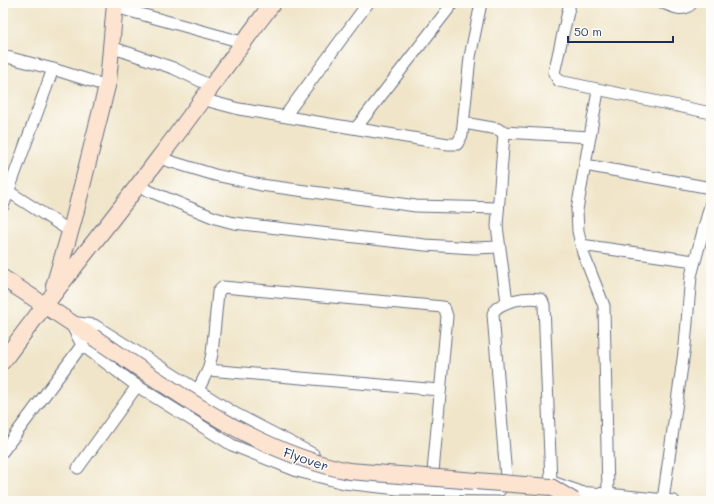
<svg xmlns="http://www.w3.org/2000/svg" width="714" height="504" viewBox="0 0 714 504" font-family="Mali,sans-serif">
<rect width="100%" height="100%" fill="#fdfcf7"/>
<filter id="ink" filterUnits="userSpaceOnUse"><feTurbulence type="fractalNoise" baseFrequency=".025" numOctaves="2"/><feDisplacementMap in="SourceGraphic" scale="8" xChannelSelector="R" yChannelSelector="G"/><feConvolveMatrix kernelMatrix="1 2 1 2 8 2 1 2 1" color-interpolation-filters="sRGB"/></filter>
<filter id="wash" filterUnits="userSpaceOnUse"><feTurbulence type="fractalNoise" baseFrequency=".012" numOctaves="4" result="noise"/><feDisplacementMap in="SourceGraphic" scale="16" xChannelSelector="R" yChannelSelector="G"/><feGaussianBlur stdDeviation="0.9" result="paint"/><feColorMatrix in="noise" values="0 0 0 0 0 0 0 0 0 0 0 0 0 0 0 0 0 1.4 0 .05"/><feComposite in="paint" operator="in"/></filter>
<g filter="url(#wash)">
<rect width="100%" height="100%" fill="#f0e5c9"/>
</g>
<g filter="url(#ink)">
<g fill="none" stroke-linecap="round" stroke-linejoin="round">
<defs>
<g id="street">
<path d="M570 3 554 73 559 81 711 113"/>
<path d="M663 3C673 7 684 13 692 3"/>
<path d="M115 7 242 42"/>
<path d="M111 47 173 68 211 86"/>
<path d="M3 56 53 69 107 86"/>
<path d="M598 91 577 210 578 231 583 253 604 306 608 494"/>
<path d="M201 99 239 109 448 144H457L462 135 470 57 481 3"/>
<path d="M285 116 368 3"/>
<path d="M464 123 498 129 504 134 497 226 507 302"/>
<path d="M356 128 453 3"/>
<path d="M503 132 590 137"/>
<path d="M159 158 215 175 261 185 416 206 498 208"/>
<path d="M585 165 711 188"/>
<path d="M137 186 215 218 234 223 425 245 474 248 499 247"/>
<path d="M3 188 70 231"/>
<path d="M3 206 53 69"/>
<path d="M581 245 694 261"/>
<path d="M208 370 439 390"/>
<path d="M198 390 208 370 212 354 218 292 223 287 443 307 445 310 447 316 433 472"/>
<path d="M3 451 82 345"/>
<path d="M313 454 234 413 94 325 70 322 82 345 137 386 232 445 297 471 344 483 398 489 500 490"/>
<path d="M78 468 137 386"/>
<path d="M506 477 493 314C496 301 532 295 542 300L544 305 551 482"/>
<path d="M552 482 578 491"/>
<path d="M559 491 608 494 674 501"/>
<path d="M663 500 685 345 691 276 711 202"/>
</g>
<g id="secondary">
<path d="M3 278 93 337"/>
<path d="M54 286 73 222 108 82 115 3"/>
<path d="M3 361C53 292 107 227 158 159 198 108 233 54 273 3"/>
</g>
</defs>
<!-- street casing -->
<use href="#street" stroke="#666f83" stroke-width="13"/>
<!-- secondary casing -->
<use href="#secondary" stroke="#666f83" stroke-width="18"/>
<!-- street -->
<use href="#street" stroke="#fff" stroke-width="11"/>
<!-- secondary -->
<use href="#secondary" stroke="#fde4d1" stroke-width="16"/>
<defs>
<path id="secondary-bridge" d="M93 337C171 389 256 453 349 471L551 487 574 501"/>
</defs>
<!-- secondary-bridge casing -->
<use href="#secondary-bridge" stroke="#666f83" stroke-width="18" stroke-linecap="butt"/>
<!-- secondary-bridge -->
<use href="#secondary-bridge" stroke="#fde4d1" stroke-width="16"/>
</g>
</g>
<g text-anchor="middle" stroke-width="3" stroke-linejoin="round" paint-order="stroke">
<!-- street labels -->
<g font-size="13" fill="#1b2f5e" stroke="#fdfcf7">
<text transform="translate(306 459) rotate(19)" y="5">Flyover</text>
</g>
</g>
<!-- margin -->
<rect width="714" height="504" fill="none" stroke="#fdfcf7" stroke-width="16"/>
<!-- scale -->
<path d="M568 36v6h105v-6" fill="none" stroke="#1b2f5e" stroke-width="2"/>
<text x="574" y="36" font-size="12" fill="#1b2f5e" stroke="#fdfcf7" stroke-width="3" paint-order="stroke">50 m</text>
</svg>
